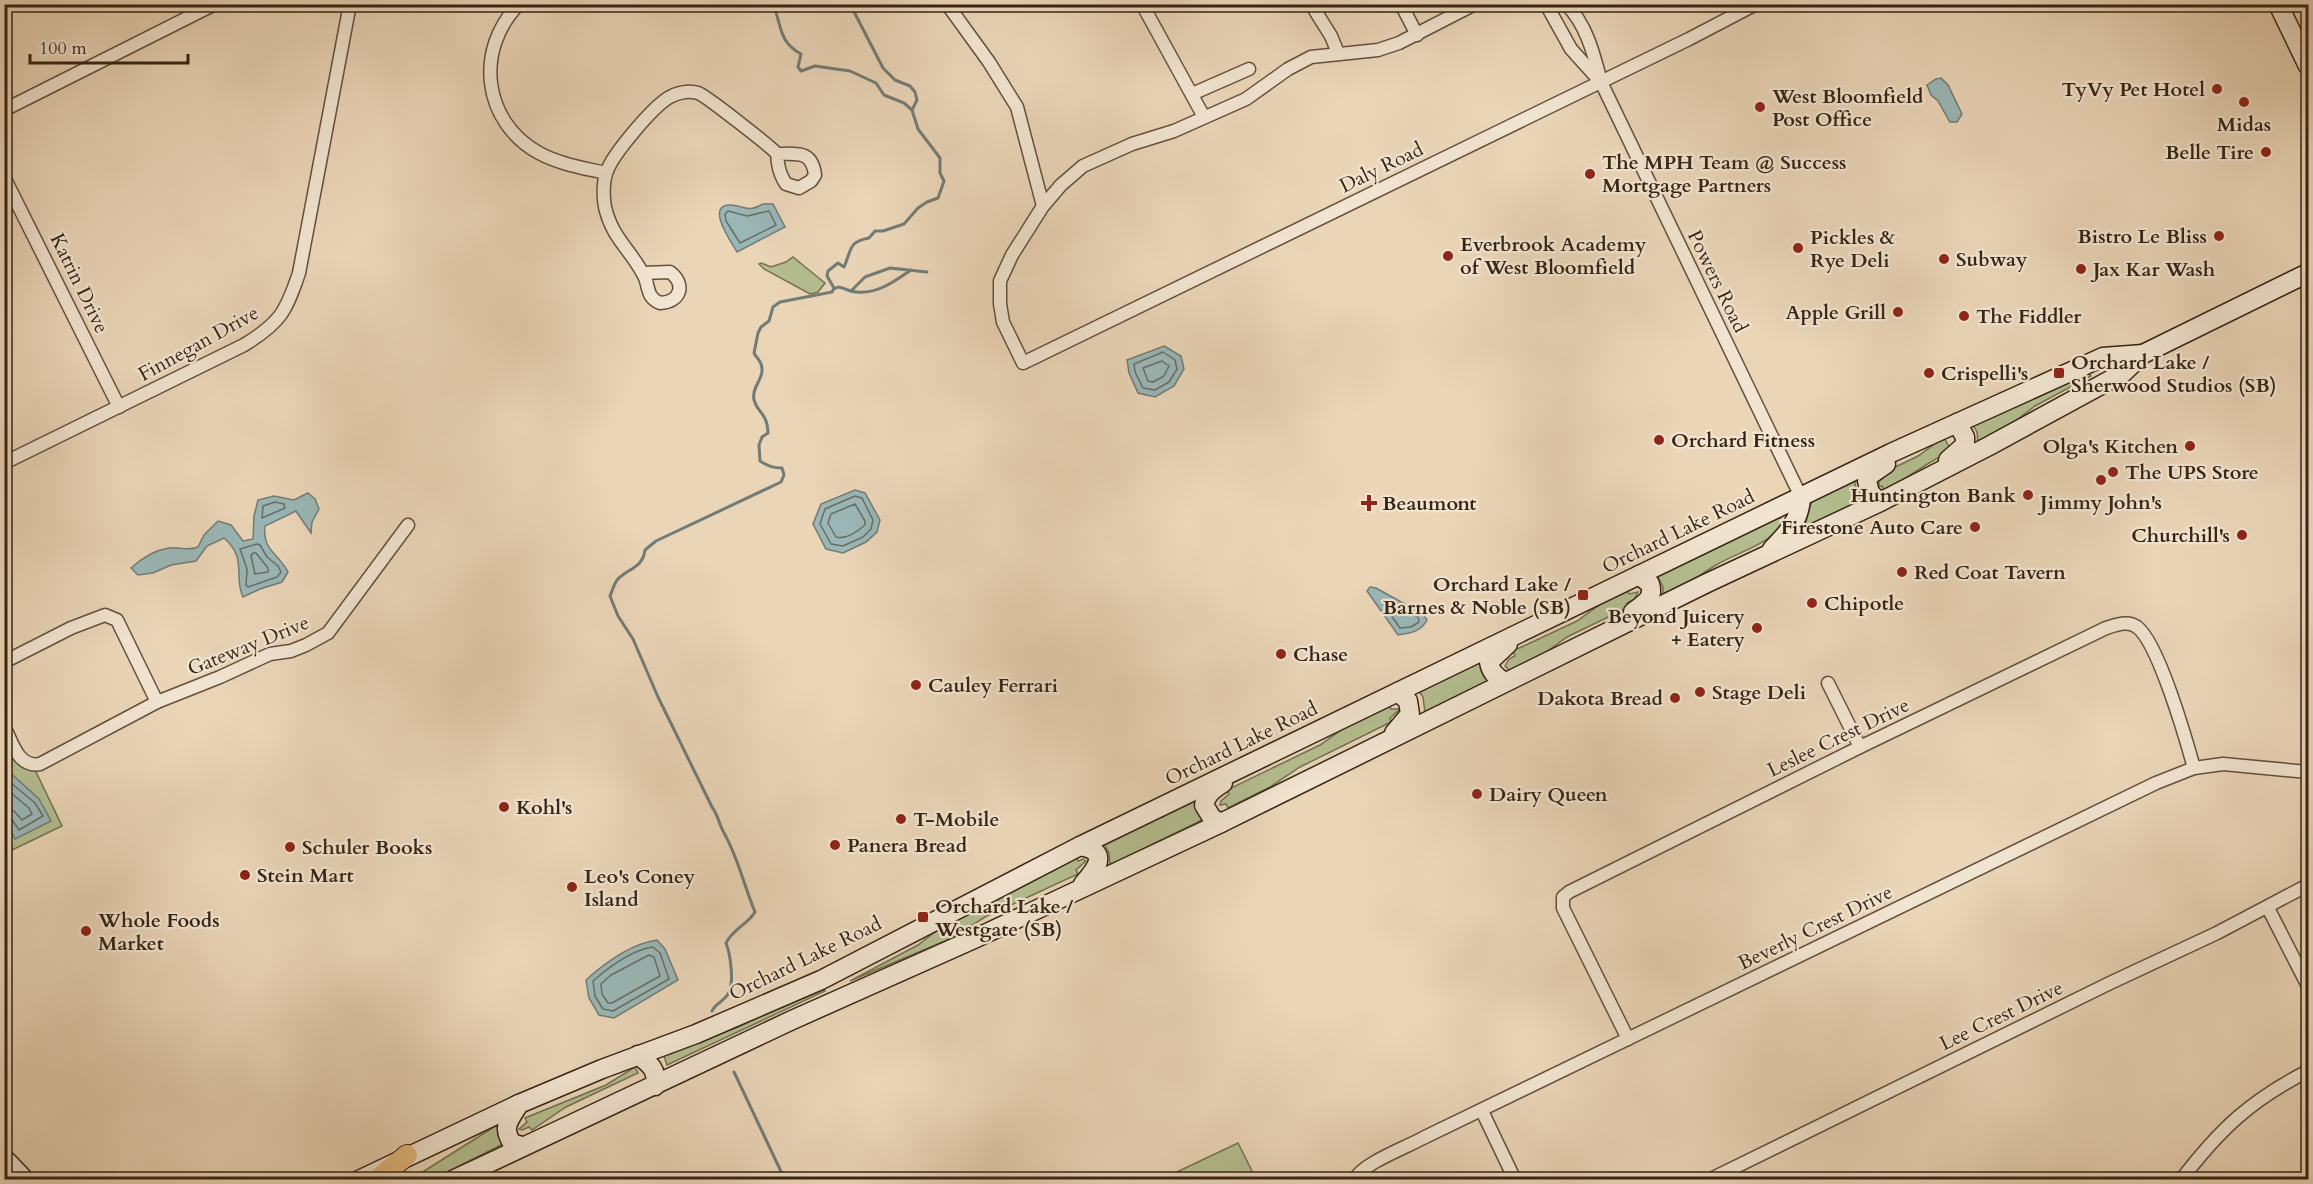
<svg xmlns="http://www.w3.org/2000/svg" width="2313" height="1184" viewBox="0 0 2313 1184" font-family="Cardo,serif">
<rect width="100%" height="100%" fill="#ead5b7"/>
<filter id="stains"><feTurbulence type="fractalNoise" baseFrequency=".00333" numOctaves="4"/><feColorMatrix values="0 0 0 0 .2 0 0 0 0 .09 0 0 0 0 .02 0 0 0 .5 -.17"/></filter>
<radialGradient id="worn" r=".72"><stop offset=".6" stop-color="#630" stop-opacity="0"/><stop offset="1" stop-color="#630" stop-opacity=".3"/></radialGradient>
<!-- green -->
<g fill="#b4be90" stroke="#757152" stroke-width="1.5">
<path d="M793 257 825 283 818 292 810 294 764 269 759 264 761 263 771 267 786 262Z"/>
<path d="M2089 372 2091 376 2035 406 2004 430 1978 443 1977 432 1973 425Z"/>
<path d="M1944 437 1951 451C1927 462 1907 479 1884 490L1882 486 1879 487V481L1883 478 1881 474 1918 456Z"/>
<path d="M1854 480 1860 502 1804 529 1812 500Z"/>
<path d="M1779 516 1784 523C1767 546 1740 551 1716 565 1697 577 1684 587 1663 597V587L1657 575Z"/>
<path d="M1627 590 1629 594 1638 592 1634 600 1627 603 1629 607 1567 637 1538 658 1510 671 1505 666 1509 659 1515 656 1513 651 1577 621 1606 600Z"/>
<path d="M1481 661 1488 682 1425 713 1423 697 1419 691Z"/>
<path d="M1389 705 1391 709H1400L1390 718 1391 722 1300 767 1270 787 1228 808 1226 804 1220 805 1221 801 1229 794 1227 790 1320 745 1351 723Z"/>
<path d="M4 740C13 754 18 768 35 770L62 826 10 851 5 840Z"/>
<path d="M1196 798 1202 820 1110 865 1109 853 1104 844Z"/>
<path d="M1076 857 1078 861 1083 859 1086 861 1076 870 1078 874 985 917 952 938 850 981 918 945 946 923Z"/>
<path d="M823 988 825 991 667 1065 664 1056 738 1027Z"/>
<path d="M635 1067 638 1073 566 1107 532 1130 529 1127 522 1130 519 1129 527 1122 525 1118 606 1085Z"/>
<path d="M497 1125 503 1144 433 1179 410 1180Z"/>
<path d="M1238 1143 1256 1179H1162Z"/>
</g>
<!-- water -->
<g fill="#9ab7b7" stroke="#727c76" stroke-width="1.5">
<path d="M1941 78 1948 85 1962 114 1957 122H1950L1938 101 1931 95 1927 85 1936 79Z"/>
<path d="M763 204H773L785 227 737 252C732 243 704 204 731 205 746 206 747 213 763 204Z"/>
<path d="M1164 346 1181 356 1184 369 1174 386 1155 397 1138 393 1129 373 1127 360Z"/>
<path d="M855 490 865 493 880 520 877 532 866 542 843 553 826 549 813 524 821 504Z"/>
<path d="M308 493 315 499 319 509 312 522 311 533 296 511 265 526C262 550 278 553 288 572L282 582 260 589 243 597C233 576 248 559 224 538L207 546 196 561 171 565 153 573 138 575 131 568C141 559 155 550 169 548 180 546 185 552 198 547L204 535 218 521 231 525 243 541 253 539 254 516 258 500 274 496 294 500Z"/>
<path d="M1370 587 1376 588 1423 614 1427 620C1421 632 1410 633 1398 635L1367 591Z"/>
<path d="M5 768 39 799 51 821 15 839 5 817Z"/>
<path d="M657 940 665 949 678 980 614 1018 599 1015 589 998 586 980C606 962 630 944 657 940Z"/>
</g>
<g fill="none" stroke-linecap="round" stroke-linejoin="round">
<!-- shore -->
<g stroke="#686e66" stroke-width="1.5">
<path d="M728 211 747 216 769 211 776 225 740 243 726 221 725 214Z"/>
<path d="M1163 352 1175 360 1177 369 1169 382 1155 390 1143 388 1135 372 1134 364Z"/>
<path d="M1162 361 1169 366 1164 376 1153 382 1148 381 1143 368Z"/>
<path d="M855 496 862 498 873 520 871 529 863 537 843 546 831 544 820 524 825 509Z"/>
<path d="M275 502 284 504 285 508 262 518 263 506Z"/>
<path d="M855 504 865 521V525C857 532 846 540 836 537L828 523 831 514Z"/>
<path d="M257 544 260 545 267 557 278 566 281 572 277 577 248 587 246 585 247 569 240 549Z"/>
<path d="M253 553H256L268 568V572L255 574 251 556Z"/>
<path d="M1387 600 1418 617 1419 622 1411 627 1400 628 1383 604V601Z"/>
<path d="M4 777 35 803 43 816 19 830 11 818 4 816"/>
<path d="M4 787 29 808 32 814 22 820 14 811 4 809"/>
<path d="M653 947 660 953 669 979 613 1011 603 1009 595 996 593 981C609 967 632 950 653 947Z"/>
<path d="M649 955 654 957 660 976 612 1003H608L602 994 601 984 611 975Z"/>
</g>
<!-- stream -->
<g stroke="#727c76" stroke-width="3">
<path d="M850 4 883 68 895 80 910 86 915 92 917 100 912 110"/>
<path d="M834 289 838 287C845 288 850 292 857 292 878 294 895 281 911 270"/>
<path d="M851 291 865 277 890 268 927 272"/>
<path d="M712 1011C715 1004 724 1001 728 994 735 984 730 953 726 943 734 928 747 925 755 912 744 886 738 857 724 833 719 824 718 815 712 807L658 697 633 639 618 616 610 596C613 590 614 582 619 578 630 568 643 567 645 550L656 541 781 482 784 475 782 468C773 468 768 466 760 461L759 445 762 437 768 433C767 412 758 414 754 400 751 386 766 378 761 364 760 360 756 357 754 353L758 333 761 327 769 321 773 307 780 302 832 292 834 288 827 276 828 271 838 263 844 267C852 249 848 242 869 238L875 231H883L904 224 918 208 927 202 938 198 944 181 940 173V158L918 129 912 110 904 103 884 95 876 83 850 71 815 66 801 71 798 67 801 54C778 41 782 26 773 4"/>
<path d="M734 1072 785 1180"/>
</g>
<defs>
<g id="street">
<path d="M519 4C474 50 483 122 539 153 559 164 584 168 605 173"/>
<path d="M947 4 989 62 1017 107 1043 206"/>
<path d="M1142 4 1204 117"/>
<path d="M1311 4 1331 36 1338 53"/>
<path d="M1401 4 1417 35"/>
<path d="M1475 4 1399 43 1378 50 1311 57 1288 69 1246 99 1174 131 1132 144 1083 166 1061 185 1043 206 1012 255 1000 281V304L1003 322 1023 363 1689 39 1756 4"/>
<path d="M1546 4 1571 49 1598 79"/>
<path d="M1566 4C1587 25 1594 55 1601 82L1801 497"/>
<path d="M1192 94 1249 69"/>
<path d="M4 110 215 4"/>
<path d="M4 177 119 407"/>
<path d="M643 273 670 272C686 284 681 302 660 303 645 297 650 285 643 274 630 249 612 238 605 207 603 197 603 180 607 171 613 154 652 108 668 98 676 93 688 90 698 93 705 95 774 149 777 154 778 157 777 160 778 163 779 171 782 178 786 184L799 188 811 181 815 175C812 150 797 154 777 154"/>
<path d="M4 463 244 345C280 323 286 312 299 273L350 4"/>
<path d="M4 662 71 628 105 615 117 620 157 702 40 764C18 768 12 742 4 726"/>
<path d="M1828 683 1860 747"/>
<path d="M157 702 220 677 270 654 291 651 306 645 328 633 408 525"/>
<path d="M2268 908 2308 986"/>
<path d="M1628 1039 1563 908V897L1569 892 1860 747 2106 628C2116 625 2128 620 2137 627 2158 642 2186 739 2194 768"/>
<path d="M1482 1111 1515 1180"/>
<path d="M1354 1180C1363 1163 1405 1148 1423 1138L2156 783 2194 768 2223 764 2308 772"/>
<path d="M1709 1180 2110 983 2217 933 2308 885"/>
<path d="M2181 1180C2220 1129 2251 1100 2308 1071"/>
</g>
<g id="secondary">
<path d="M2278 4 2308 66"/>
<path d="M1948 460 1965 445V437L1957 423"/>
<path d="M1880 502 1870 493 1867 481 1870 475 1886 464"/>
<path d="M1772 549C1788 533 1800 520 1801 497"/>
<path d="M1633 612C1643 604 1655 599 1650 584L1639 575"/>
<path d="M1504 682C1496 676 1491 673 1489 662L1508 644"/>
<path d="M1394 733 1410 714 1408 701 1398 692"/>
<path d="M1221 823 1212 818 1204 805C1206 794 1214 789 1223 783"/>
<path d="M1080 846C1110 852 1097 868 1083 884"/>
<path d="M638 1055C650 1064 658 1070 655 1086"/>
<path d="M519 1104C510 1120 501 1126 512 1143L522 1146"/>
<path d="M4 1158 25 1180"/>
<path d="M359 1180 519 1104 602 1069 696 1034 821 980 1080 846 1891 453 2103 357 2143 354"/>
<path d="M453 1180 790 1021 974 939 1221 823 1707 583 1880 502 1989 446 2123 373 2143 354 2308 273"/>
</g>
<path id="primary" d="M377 1180 407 1155"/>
</defs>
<!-- street casing -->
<use href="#street" stroke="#63503e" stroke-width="15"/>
<!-- secondary casing -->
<use href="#secondary" stroke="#362415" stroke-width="21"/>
<!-- primary casing -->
<use href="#primary" stroke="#362415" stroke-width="22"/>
<!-- street -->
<use href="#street" stroke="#f1e4d0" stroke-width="12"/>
<!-- secondary -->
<use href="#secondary" stroke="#f1e4d0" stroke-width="18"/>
<!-- primary -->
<use href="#primary" stroke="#e5ba7c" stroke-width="20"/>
</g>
<!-- markers -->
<g fill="#8f2418" stroke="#f1e4d0" stroke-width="2">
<circle cx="2217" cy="89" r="6"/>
<circle cx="2244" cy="102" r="6"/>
<circle cx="1760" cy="107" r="6"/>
<circle cx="2266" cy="152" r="6"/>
<circle cx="1590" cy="174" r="6"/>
<circle cx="2219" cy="236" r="6"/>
<circle cx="1798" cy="248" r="6"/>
<circle cx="1448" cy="256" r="6"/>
<circle cx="1944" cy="259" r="6"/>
<circle cx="2081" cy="269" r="6"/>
<circle cx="1898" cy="312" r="6"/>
<circle cx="1964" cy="316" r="6"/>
<circle cx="1929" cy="373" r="6"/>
<rect x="2053" y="367" width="12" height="12" rx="3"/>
<circle cx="1659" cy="440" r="6"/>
<circle cx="2190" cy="446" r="6"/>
<circle cx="2113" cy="472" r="6"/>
<circle cx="2101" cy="480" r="6"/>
<circle cx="2028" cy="495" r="6"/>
<path d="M1366 494h6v6h6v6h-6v6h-6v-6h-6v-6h6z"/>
<circle cx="1975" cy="527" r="6"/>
<circle cx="2242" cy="535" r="6"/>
<circle cx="1902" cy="572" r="6"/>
<rect x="1577" y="589" width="12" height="12" rx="3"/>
<circle cx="1812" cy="603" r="6"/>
<circle cx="1757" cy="628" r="6"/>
<circle cx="1281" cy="654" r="6"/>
<circle cx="916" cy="685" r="6"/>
<circle cx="1700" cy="692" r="6"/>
<circle cx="1675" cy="698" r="6"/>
<circle cx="1477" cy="794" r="6"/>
<circle cx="504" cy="807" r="6"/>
<circle cx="901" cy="819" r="6"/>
<circle cx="835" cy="845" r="6"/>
<circle cx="290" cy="847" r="6"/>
<circle cx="245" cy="875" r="6"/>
<circle cx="572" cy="887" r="6"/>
<rect x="917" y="911" width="12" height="12" rx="3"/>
<circle cx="86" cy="931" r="6"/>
</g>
<g text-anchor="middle" stroke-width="4.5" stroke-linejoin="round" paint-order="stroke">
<!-- poi labels -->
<g font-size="20" font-weight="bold" fill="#362415" stroke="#f1e4d0" text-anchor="start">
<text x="2205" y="96" text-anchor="end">TyVy Pet Hotel</text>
<text x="1772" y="103">West Bloomfield<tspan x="1772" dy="23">Post Office</tspan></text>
<text x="2244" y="131" text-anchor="middle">Midas</text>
<text x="2254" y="159" text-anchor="end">Belle Tire</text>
<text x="1602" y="169">The MPH Team @ Success<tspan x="1602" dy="23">Mortgage Partners</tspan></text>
<text x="2207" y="243" text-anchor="end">Bistro Le Bliss</text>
<text x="1810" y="244">Pickles &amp;<tspan x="1810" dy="23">Rye Deli</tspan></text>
<text x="1460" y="251">Everbrook Academy<tspan x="1460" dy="23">of West Bloomfield</tspan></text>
<text x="1956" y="266">Subway</text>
<text x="2093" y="276">Jax Kar Wash</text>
<text x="1886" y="319" text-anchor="end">Apple Grill</text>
<text x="1976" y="323">The Fiddler</text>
<text x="2071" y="369">Orchard Lake /<tspan x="2071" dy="23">Sherwood Studios (SB)</tspan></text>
<text x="1941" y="380">Crispelli's</text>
<text x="1671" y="447">Orchard Fitness</text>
<text x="2178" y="453" text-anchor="end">Olga's Kitchen</text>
<text x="2125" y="479">The UPS Store</text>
<text x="2016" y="502" text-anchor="end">Huntington Bank</text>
<text x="2101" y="509" text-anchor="middle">Jimmy John's</text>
<text x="1382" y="510">Beaumont</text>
<text x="1963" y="534" text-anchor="end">Firestone Auto Care</text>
<text x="2230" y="542" text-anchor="end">Churchill's</text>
<text x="1914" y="579">Red Coat Tavern</text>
<text x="1571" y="591" text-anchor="end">Orchard Lake /<tspan x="1571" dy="23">Barnes &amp; Noble (SB)</tspan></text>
<text x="1824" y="610">Chipotle</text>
<text x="1745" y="623" text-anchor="end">Beyond Juicery<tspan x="1745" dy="23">+ Eatery</tspan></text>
<text x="1293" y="661">Chase</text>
<text x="928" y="692">Cauley Ferrari</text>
<text x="1712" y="699">Stage Deli</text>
<text x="1663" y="705" text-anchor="end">Dakota Bread</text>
<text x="1489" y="801">Dairy Queen</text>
<text x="516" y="814">Kohl's</text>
<text x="913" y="826">T-Mobile</text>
<text x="847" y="852">Panera Bread</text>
<text x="302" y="854">Schuler Books</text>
<text x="257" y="882">Stein Mart</text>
<text x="584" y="883">Leo's Coney<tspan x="584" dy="23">Island</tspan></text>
<text x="935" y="913">Orchard Lake /<tspan x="935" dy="23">Westgate (SB)</tspan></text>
<text x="98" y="927">Whole Foods<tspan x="98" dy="23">Market</tspan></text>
</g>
<!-- street labels -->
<g font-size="20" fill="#362415" stroke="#f1e4d0">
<text transform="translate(1381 167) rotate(-26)" y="7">Daly Road</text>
<text transform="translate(1718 281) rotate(64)" y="7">Powers Road</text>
<text transform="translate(80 283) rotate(64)" y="7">Katrin Drive</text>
<text transform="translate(198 343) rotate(-29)" y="7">Finnegan Drive</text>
<text transform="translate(1678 531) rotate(-26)" y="7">Orchard Lake Road</text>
<text transform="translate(248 645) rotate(-22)" y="7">Gateway Drive</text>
<text transform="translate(1838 737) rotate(-26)" y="7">Leslee Crest Drive</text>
<text transform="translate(1241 743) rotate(-26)" y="7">Orchard Lake Road</text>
<text transform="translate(1815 927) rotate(-26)" y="7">Beverly Crest Drive</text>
<text transform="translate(805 958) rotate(-26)" y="7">Orchard Lake Road</text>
<text transform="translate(2001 1015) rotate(-26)" y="7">Lee Crest Drive</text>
</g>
</g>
<!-- margin -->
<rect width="2313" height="1184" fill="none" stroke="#ead5b7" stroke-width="24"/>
<rect x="6" y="6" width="2301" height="1172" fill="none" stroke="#362415" stroke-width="3"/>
<rect x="12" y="12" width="2289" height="1160" fill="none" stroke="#362415" stroke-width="1.5"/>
<!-- scale -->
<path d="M30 54v9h158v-9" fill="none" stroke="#362415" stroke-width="3"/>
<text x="39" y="54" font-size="18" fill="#362415" stroke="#f1e4d0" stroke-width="4.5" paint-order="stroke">100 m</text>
<rect width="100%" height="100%" filter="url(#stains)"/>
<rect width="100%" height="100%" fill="url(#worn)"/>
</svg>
